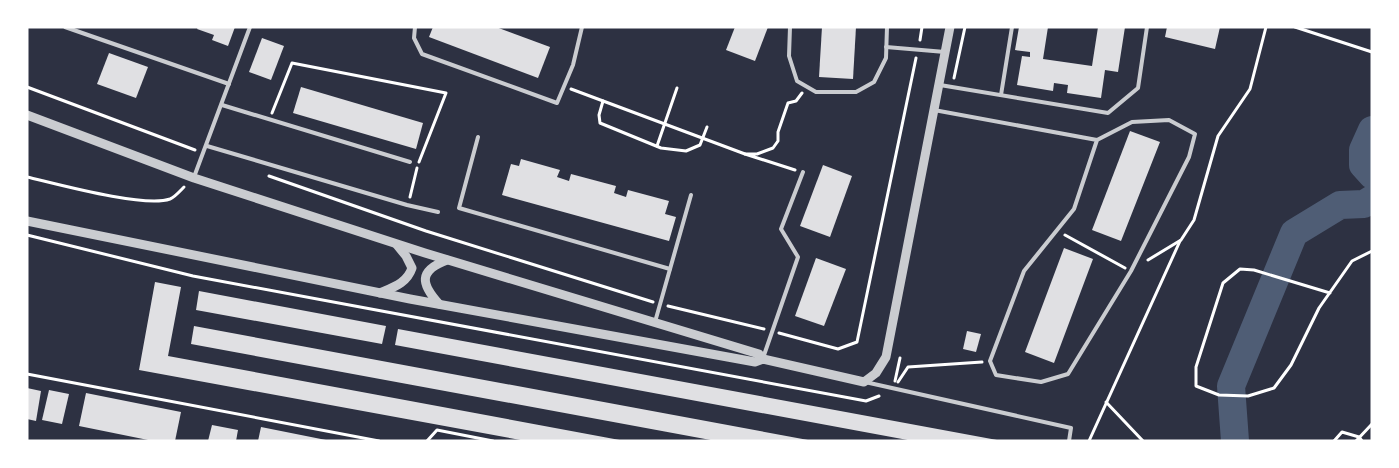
<svg xmlns="http://www.w3.org/2000/svg" width="1399" height="468" viewBox="0 0 1399 468" font-family="Lora,serif">
<rect width="100%" height="100%" fill="#2d3142"/>
<g fill="none" stroke-linecap="round" stroke-linejoin="round">
<!-- river -->
<g stroke="#4f5d75" stroke-width="28">
<path d="M1372 130 1363 150V165L1372 175"/>
<path d="M1235 441 1231 386 1294 233 1340 205 1364 204 1372 199"/>
</g>
</g>
<!-- building -->
<g fill="#e0e0e3">
<path d="M198 27H235L228 46 212 40 214 35 197 29Z"/>
<path d="M433 27H496L550 47 538 78 429 37Z"/>
<path d="M735 27H768L755 61 726 50Z"/>
<path d="M822 27H856L853 79 819 77Z"/>
<path d="M1019 27H1048L1043 59 1092 66 1098 27H1125L1118 72 1105 70 1101 98 1067 93 1068 85 1054 83 1053 91 1017 85 1022 56 1030 57V52L1015 50Z"/>
<path d="M1167 27H1220L1215 49 1165 37Z"/>
<path d="M262 38 284 46 271 80 249 72Z"/>
<path d="M109 53 148 67 136 98 97 84Z"/>
<path d="M301 87 423 123 416 149 293 113Z"/>
<path d="M1130 131 1160 142 1121 241 1092 230Z"/>
<path d="M521 159 560 170 557 177 569 181 571 174 616 186 614 193 626 197 628 190 669 201 665 214 676 217 669 241 502 195 511 164 519 166Z"/>
<path d="M823 165 852 176 830 237 800 226Z"/>
<path d="M1064 248 1093 259 1054 363 1025 352Z"/>
<path d="M816 258 846 269 824 326 795 316Z"/>
<path d="M155 282 181 287 168 356 625 441H526L139 370Z"/>
<path d="M199 291 386 326 382 344 196 310Z"/>
<path d="M194 326 808 440V441H716L191 344Z"/>
<path d="M398 329 997 440 996 441H913L395 345Z"/>
<path d="M967 331 981 334 976 352 963 349Z"/>
<path d="M27 388 41 391 36 421 27 419Z"/>
<path d="M49 390 69 394 62 424 42 420Z"/>
<path d="M86 393 181 412 175 441H153L79 426Z"/>
<path d="M212 425 238 430 236 441H208Z"/>
<path d="M261 427 326 440V441H258Z"/>
</g>
<g fill="none" stroke-linecap="round" stroke-linejoin="round">
<!-- path -->
<g stroke="#fff" stroke-width="3">
<path d="M1295 27 1372 52"/>
<path d="M920 40 922 27"/>
<path d="M954 78 965 27"/>
<path d="M27 87 195 150"/>
<path d="M571 89 745 154"/>
<path d="M603 101 599 115 600 123 661 148 686 151 700 145 707 127"/>
<path d="M272 113 292 63 446 93 419 162"/>
<path d="M657 146 677 88"/>
<path d="M795 170 745 154H757L773 148 778 141V132L788 103 796 101 802 93"/>
<path d="M269 176 426 231 653 302"/>
<path d="M27 177C57 184 144 208 170 199 175 197 180 191 184 187"/>
<path d="M410 197 417 168"/>
<path d="M27 235 193 276 866 401 879 396"/>
<path d="M1065 235 1125 268"/>
<path d="M1148 260 1181 240 1194 220 1218 136 1250 89 1266 27"/>
<path d="M1330 293 1254 270 1240 269 1223 283 1196 367V386L1219 395 1248 396 1274 388 1291 365 1319 308 1352 261 1372 251"/>
<path d="M668 306 764 329"/>
<path d="M779 333 838 349 857 342 916 58"/>
<path d="M27 374 379 441"/>
<path d="M895 381 900 358"/>
<path d="M898 382 908 367 982 362"/>
<path d="M1106 402 1143 441"/>
<path d="M427 441 437 430 493 441"/>
<path d="M1089 441 1180 241"/>
<path d="M1334 441 1342 432 1359 437 1362 441"/>
<path d="M1356 441 1372 424"/>
</g>
<!-- service -->
<g stroke="#caccd0" stroke-width="4">
<path d="M65 27 229 84"/>
<path d="M415 27 414 38 422 54 557 103 573 65 582 27"/>
<path d="M790 27 789 56 797 81 816 92H856L874 82 886 58 887 27"/>
<path d="M886 47 945 52"/>
<path d="M940 85 1108 113 1138 88 1147 27"/>
<path d="M1001 95 1012 27"/>
<path d="M222 105 410 162"/>
<path d="M934 110 1097 140 1132 122 1169 120 1195 134 1189 157 1131 271 1068 374 1041 382 996 375 990 361 1024 271 1074 209 1097 140"/>
<path d="M478 137 459 208 670 269"/>
<path d="M207 146 407 205 438 212"/>
<path d="M194 177 250 27"/>
<path d="M655 322 691 195"/>
<path d="M763 358 798 257 781 229 803 172"/>
<path d="M865 382 1071 428 1069 441"/>
</g>
<!-- tertiary -->
<g stroke="#caccd0" stroke-width="9">
<path d="M27 115 194 178 425 253 759 354 763 359"/>
<path d="M27 221 410 299 755 362 763 359 864 382 876 373 886 357 950 27"/>
<path d="M380 293C394 287 407 283 412 268L406 256 397 245"/>
<path d="M439 304C421 284 418 271 447 260"/>
</g>
</g>
<!-- border -->
<rect width="1399" height="468" fill="none" stroke="#ffffff" stroke-width="57"/>
</svg>
